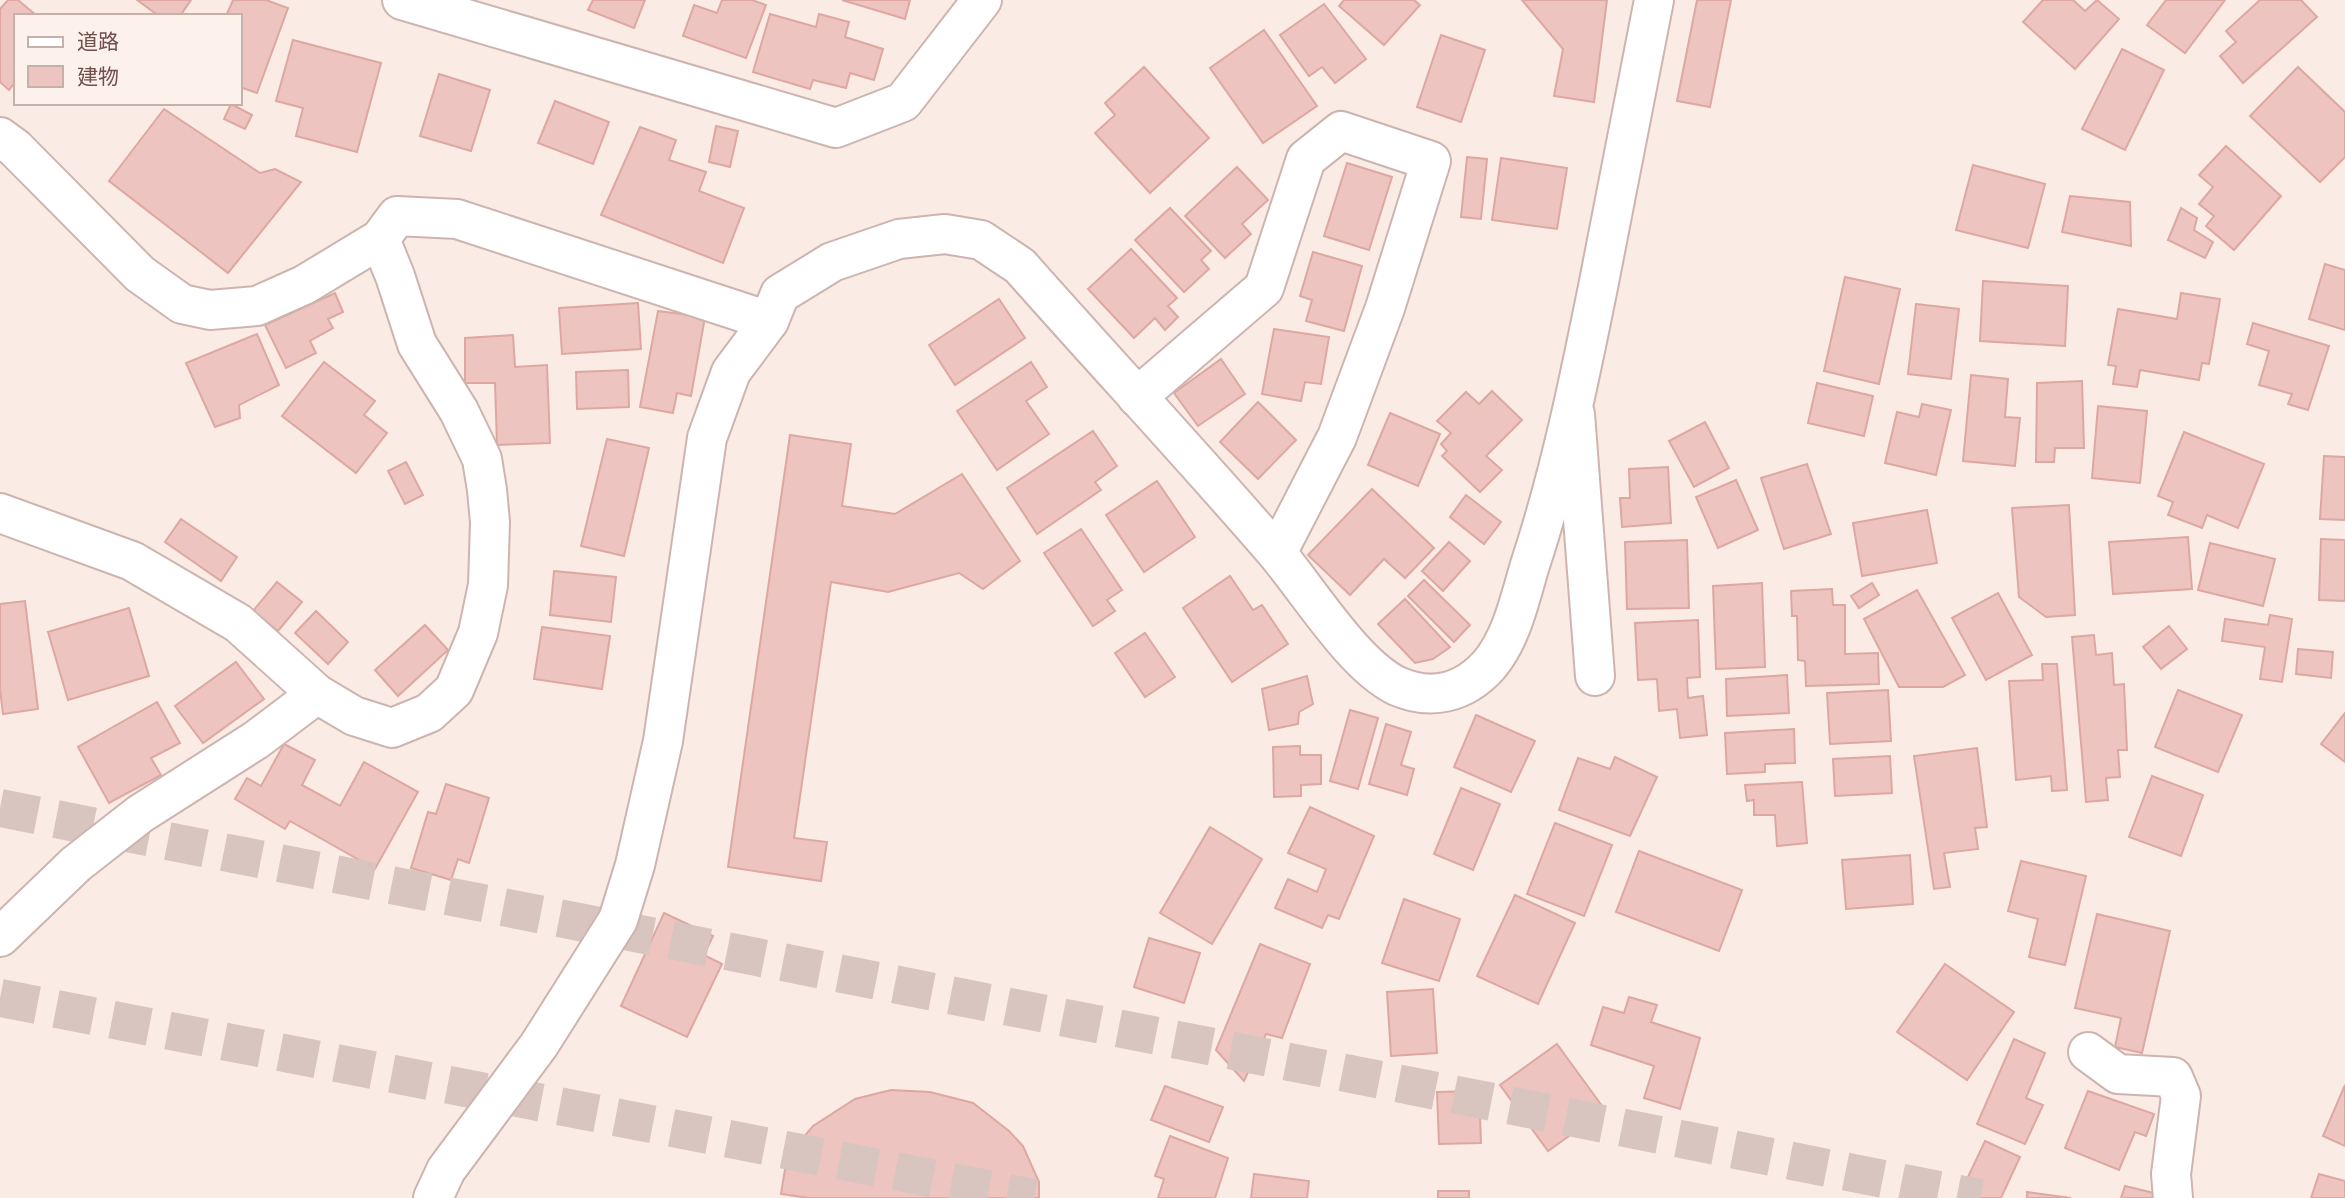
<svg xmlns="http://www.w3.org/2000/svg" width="2345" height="1198" viewBox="0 0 2345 1198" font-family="'Noto Sans','Noto Sans JP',sans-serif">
<rect width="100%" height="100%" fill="#faece5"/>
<!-- building -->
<g fill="#edc4c0" stroke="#dea7a2" stroke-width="2">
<path d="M8 0H18L37 16H16V81L9 90 0 82V9Z"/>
<path d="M137 0H191L180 16H159Z"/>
<path d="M233 0H266L288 8 257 93 240 87V16H226Z"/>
<path d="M593 0H645L634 28 588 10Z"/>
<path d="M722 0H752L766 5 746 58 683 36 694 5 717 13Z"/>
<path d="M842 0H910L905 19Z"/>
<path d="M1344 0H1414L1420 5 1384 45 1339 6Z"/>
<path d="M1522 0H1607L1594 102 1554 96 1563 49Z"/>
<path d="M1697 0H1731L1710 107 1677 101Z"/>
<path d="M2043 0H2073L2085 11 2097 0 2119 19 2075 69 2023 22Z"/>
<path d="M2166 0H2225L2185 53 2147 25Z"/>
<path d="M2260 0H2301L2317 17 2243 83 2220 56 2236 42 2226 31Z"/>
<path d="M1324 4 1366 59 1335 83 1322 67 1309 76 1280 35Z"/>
<path d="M770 14 816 27 819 14 849 22 845 37 883 49 874 80 850 73 846 88 813 80 810 89 753 72Z"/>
<path d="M1264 30 1317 106 1263 143 1210 68Z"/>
<path d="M1441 35 1485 50 1461 122 1417 107Z"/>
<path d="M293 40 381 63 357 152 296 136 303 108 276 101Z"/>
<path d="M2122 49 2164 70 2125 150 2082 129Z"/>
<path d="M1144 67 1209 138 1150 193 1095 133 1115 115 1105 103Z"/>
<path d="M2298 67 2345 112V157L2320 182 2250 116Z"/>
<path d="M439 74 490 90 471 151 420 136Z"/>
<path d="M555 101 609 122 593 164 538 143Z"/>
<path d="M231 104 252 115 245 129 224 119Z"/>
<path d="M164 109 260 173 275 169 301 182 228 273 109 181Z"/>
<path d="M716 126 738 131 730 167 709 162Z"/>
<path d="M640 127 676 140 669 160 706 172 699 191 744 208 723 263 601 215Z"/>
<path d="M2226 146 2281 196 2234 250 2206 226 2214 216 2199 204 2213 187 2199 175Z"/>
<path d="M1467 157 1487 159 1481 219 1461 217Z"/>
<path d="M1501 158 1567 168 1557 229 1492 220Z"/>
<path d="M1347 163 1392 177 1369 250 1324 236Z"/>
<path d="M1973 165 2045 184 2028 248 1956 230Z"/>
<path d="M1237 167 1268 200 1242 224 1251 234 1225 258 1185 216Z"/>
<path d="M2070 196 2130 202 2131 246 2062 232Z"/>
<path d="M1170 208 1211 251 1201 260 1209 269 1184 292 1135 240Z"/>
<path d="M2181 208 2197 218 2194 230 2213 242 2205 258 2168 240Z"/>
<path d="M1131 249 1177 298 1168 306 1178 317 1165 330 1155 318 1134 338 1088 289Z"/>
<path d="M1313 252 1362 266 1344 331 1306 321 1312 300 1300 296Z"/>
<path d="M2325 264 2345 270V330L2309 319Z"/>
<path d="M1845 277 1900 289 1879 384 1824 371Z"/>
<path d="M1983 281 2068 286 2065 346 1980 341Z"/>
<path d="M335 293 343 312 328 319 333 328 310 341 316 353 286 368 265 325Z"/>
<path d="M2181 293 2220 299 2209 364 2202 363 2199 380 2140 370 2137 387 2113 384 2116 366 2108 365 2118 309 2177 319Z"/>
<path d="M999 299 1025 338 955 385 929 345Z"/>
<path d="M638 303 641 349 562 354 559 308Z"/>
<path d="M1916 304 1959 309 1951 379 1908 374Z"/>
<path d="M658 311 705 317 691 396 677 393 673 413 640 407Z"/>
<path d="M2253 323 2329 346 2308 410 2288 404 2292 394 2259 385 2269 351 2247 344Z"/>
<path d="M1274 329 1329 337 1321 384 1305 382 1301 401 1262 394Z"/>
<path d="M257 334 279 385 239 405 240 418 215 427 186 363Z"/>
<path d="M513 335 515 367 547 365 550 443 497 445 495 383H465V338Z"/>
<path d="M1221 359 1245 394 1198 426 1174 393Z"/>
<path d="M324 362 375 401 364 415 387 433 356 473 282 416Z"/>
<path d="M1031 362 1047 387 1026 401 1049 434 997 470 957 411Z"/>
<path d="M628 370 629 407 577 409 576 372Z"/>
<path d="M1971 375 2008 379 2005 417 2020 418 2015 466 1963 461Z"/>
<path d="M2082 381 2084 448H2055L2054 462H2036L2037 383Z"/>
<path d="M1817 383 1873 396 1864 436 1808 423Z"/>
<path d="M1492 391 1522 420 1486 456 1502 470 1480 492 1442 456 1447 451 1441 444 1451 433 1437 421 1466 392 1479 404Z"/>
<path d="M1258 402 1296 440 1258 479 1220 442Z"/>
<path d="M1922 404 1951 410 1936 475 1885 463 1897 412 1919 417Z"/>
<path d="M2098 406 2147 411 2140 483 2092 478Z"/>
<path d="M1390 413 1440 434 1418 486 1368 465Z"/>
<path d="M1705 422 1729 468 1694 487 1669 441Z"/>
<path d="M1093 431 1117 466 1095 482 1101 490 1037 534 1007 488Z"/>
<path d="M2184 432 2264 464 2238 528 2207 515 2202 528 2168 515 2173 502 2158 496Z"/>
<path d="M790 435 851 444 842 506 895 514 962 474 1020 561 983 589 959 573 888 592 831 582 794 838 827 842 821 881 728 867Z"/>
<path d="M607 439 649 448 624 556 581 546Z"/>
<path d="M2324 456 2345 457V520L2320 519Z"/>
<path d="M406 462 423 495 405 504 388 471Z"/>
<path d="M1807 464 1831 534 1784 549 1761 478Z"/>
<path d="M1668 467 1671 523 1622 527 1620 498H1630L1629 469Z"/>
<path d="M1736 480 1758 530 1718 548 1696 497Z"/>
<path d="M1157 481 1195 537 1144 572 1106 515Z"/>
<path d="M1372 489 1434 548 1405 578 1384 559 1350 595 1308 555Z"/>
<path d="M1466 495 1501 522 1484 544 1450 517Z"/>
<path d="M2069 505 2075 615 2046 617 2019 597 2012 508Z"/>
<path d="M1927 510 1937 563 1862 576 1853 523Z"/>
<path d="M181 519 237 557 221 581 165 542Z"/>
<path d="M1081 529 1122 590 1107 600 1115 611 1093 626 1044 553Z"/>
<path d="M2188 537 2192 589 2113 594 2109 542Z"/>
<path d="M2321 539 2345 540V601L2319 600Z"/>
<path d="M1687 540 1689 608 1627 609 1625 542Z"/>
<path d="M1449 542 1470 561 1443 591 1422 571Z"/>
<path d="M2210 543 2275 559 2263 606 2198 590Z"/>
<path d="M554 571 616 577 611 622 550 615Z"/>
<path d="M1230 576 1253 610 1262 605 1288 644 1232 682 1183 608Z"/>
<path d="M1424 580 1470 625 1454 642 1408 596Z"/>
<path d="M277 582 302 602 278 631 253 611Z"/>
<path d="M1762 583 1765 667 1716 669 1713 586Z"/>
<path d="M1872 583 1879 595 1859 608 1851 596Z"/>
<path d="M1832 589 1833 605H1845V654L1878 653 1879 684 1806 686 1805 661 1798 660 1797 616H1792L1791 591Z"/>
<path d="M1917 590 1965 675 1943 687H1899L1864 619Z"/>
<path d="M1998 593 2032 655 1986 680 1952 618Z"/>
<path d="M1405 599 1450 647 1433 659 1415 663 1378 624Z"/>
<path d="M25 601 38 709 3 714 0 689V604Z"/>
<path d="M129 608 149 676 68 700 48 632Z"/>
<path d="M316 611 348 642 328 664 295 633Z"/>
<path d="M2270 615 2292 619 2282 682 2260 679 2265 647 2222 641 2225 619 2268 625Z"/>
<path d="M1698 620 1700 677 1687 678 1688 698 1703 696 1707 735 1680 738 1677 709 1659 711 1657 679 1638 680 1635 623Z"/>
<path d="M425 625 448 650 398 696 375 670Z"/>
<path d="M2169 626 2187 649 2161 669 2143 647Z"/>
<path d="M542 627 610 636 602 689 534 679Z"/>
<path d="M1145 633 1175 677 1145 697 1115 653Z"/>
<path d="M2094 635 2096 655 2112 653 2114 685 2124 684 2127 750H2118L2120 777 2106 778 2108 800 2086 802 2072 637Z"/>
<path d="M2298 649 2333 652 2331 678 2296 674Z"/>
<path d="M236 662 264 699 203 743 175 706Z"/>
<path d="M2042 664H2057L2067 790 2052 791 2051 776 2016 780 2009 681 2043 680Z"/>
<path d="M1787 675 1789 713 1727 716 1726 679Z"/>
<path d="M1307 676 1313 704 1299 712 1298 724 1269 730 1262 689Z"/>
<path d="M1888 690 1891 741 1830 744 1827 693Z"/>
<path d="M2178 690 2242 715 2218 772 2155 747Z"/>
<path d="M157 702 180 743 151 758 161 775 109 803 78 747Z"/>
<path d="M1350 710 1378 718 1358 789 1330 781Z"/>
<path d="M2345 713V762L2321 744Z"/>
<path d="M1476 715 1535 741 1511 792 1454 767Z"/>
<path d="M1386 724 1411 732 1401 765 1414 769 1407 795 1369 784Z"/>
<path d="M1794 729 1795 763 1765 764V772L1727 774 1725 733Z"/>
<path d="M284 744 315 760 302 785 340 806 364 762 418 792 375 869 290 821 285 829 235 799 247 778 261 786Z"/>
<path d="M1300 746V755H1321V784L1301 785V796L1274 797 1273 747Z"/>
<path d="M1977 748 1987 827 1975 828 1978 849 1944 853 1950 887 1934 889 1914 756Z"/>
<path d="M1890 756 1892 793 1835 796 1833 759Z"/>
<path d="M1615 757 1657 777 1630 836 1559 810 1578 758 1610 769Z"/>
<path d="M2152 776 2203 795 2181 856 2129 837Z"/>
<path d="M1802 782 1807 843 1777 846 1775 815H1754V800L1747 801 1745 785Z"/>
<path d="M446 784 489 798 469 863 458 859 451 880 411 868 428 812 436 814Z"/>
<path d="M1461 788 1500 804 1473 870 1434 854Z"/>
<path d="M1310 807 1374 836 1339 919 1328 915 1322 928 1275 908 1288 879 1317 892 1326 869 1288 853Z"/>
<path d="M1555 823 1612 845 1584 916 1527 894Z"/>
<path d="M1210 827 1262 859 1212 944 1160 913Z"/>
<path d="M1639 851 1742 890 1719 951 1616 912Z"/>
<path d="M1910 855 1913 904 1846 909 1842 860Z"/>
<path d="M2021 861 2086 876 2065 965 2029 957 2038 919 2008 911Z"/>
<path d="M1515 895 1575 923 1538 1004 1477 976Z"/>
<path d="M1404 899 1460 919 1439 981 1382 963Z"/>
<path d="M664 913 713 936 704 955 722 964 687 1037 621 1006Z"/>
<path d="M2097 914 2170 931 2142 1053 2115 1047 2121 1018 2075 1008Z"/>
<path d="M1149 938 1200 953 1184 1003 1134 987Z"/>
<path d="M1260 944 1310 964 1282 1038 1266 1034 1244 1081 1216 1050Z"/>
<path d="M1945 964 2014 1012 1967 1080 1897 1032Z"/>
<path d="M1433 989 1437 1053 1391 1056 1387 992Z"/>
<path d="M1629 997 1657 1005 1651 1022 1700 1038 1680 1109 1644 1098 1654 1066 1591 1045 1603 1007 1624 1013Z"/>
<path d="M2014 1039 2045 1053 2026 1098 2043 1105 2025 1144 1977 1124Z"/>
<path d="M1557 1044 1605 1110 1548 1151 1500 1085Z"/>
<path d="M2345 1085V1146L2323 1136Z"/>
<path d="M1165 1086 1223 1107 1209 1142 1151 1120Z"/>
<path d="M891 1090 930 1092 973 1103 1009 1131 1023 1146 1039 1182V1198H809L781 1194 785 1169 797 1145 813 1126 855 1099Z"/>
<path d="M1479 1091 1481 1143 1439 1144 1437 1092Z"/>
<path d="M2088 1091 2154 1114 2146 1136 2135 1132 2119 1170 2065 1148Z"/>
<path d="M1170 1136 1228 1158 1215 1198H1158L1164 1179 1155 1176Z"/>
<path d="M1985 1141 2020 1157 2001 1198H1958Z"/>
<path d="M1254 1174 1309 1181 1307 1198H1251Z"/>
<path d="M2319 1174 2345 1181V1198H2311Z"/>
<path d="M2125 1186 2158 1194 2157 1198H2121Z"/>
<rect x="1438" y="1191" width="31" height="7"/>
<path d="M2027 1192 2071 1198H2027Z"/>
</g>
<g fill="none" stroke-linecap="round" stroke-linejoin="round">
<!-- motorway-tunnel -->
<g stroke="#d8c5bf" stroke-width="38" stroke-dasharray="38 19" stroke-linecap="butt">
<path d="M0 808 1980 1198"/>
<path d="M0 998 1034 1198"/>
</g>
<defs>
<g id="minor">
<path d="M402 0 836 128 903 102 982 0"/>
<path d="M0 137 15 148 140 274 182 304 210 310 257 306 304 285 380 239"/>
<path d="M1137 397 1264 288 1306 159 1341 131 1431 161 1385 308 1337 437 1277 553"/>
<path d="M1575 414 1595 676"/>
<path d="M0 513 132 561 238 623 317 694 354 716 392 728 429 713 454 690 478 633 488 585 490 522 487 490 482 459 459 411 417 344 395 276 380 239 397 216 457 219 769 321"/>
<path d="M0 937 76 864 140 814 256 740 317 694"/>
<path d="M2088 1052 2118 1074 2173 1077 2181 1096 2171 1174 2173 1198"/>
</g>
<path id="tertiary" d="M433 1198 446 1170 539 1045 618 920 635 865 663 741 707 438 731 372 769 321 780 294 832 262 899 239 945 234 981 240 1020 266C1104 361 1191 454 1274 550 1307 588 1353 665 1397 686 1431 701 1464 693 1489 665 1512 638 1520 598 1530 565 1560 474 1579 381 1598 287 1617 192 1635 96 1654 0"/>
</defs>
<!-- minor casing -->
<use href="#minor" stroke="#cdb4b0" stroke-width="42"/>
<!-- tertiary casing -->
<use href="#tertiary" stroke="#cdb4b0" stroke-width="42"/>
<!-- minor -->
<use href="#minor" stroke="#fff" stroke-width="38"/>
<!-- tertiary -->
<use href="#tertiary" stroke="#fff" stroke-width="38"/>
</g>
<!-- legend -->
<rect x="14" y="14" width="228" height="91" fill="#fdf1eb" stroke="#c5b0ac" stroke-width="2"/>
<rect x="28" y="37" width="35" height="10" fill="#ffffff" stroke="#c5b0ac" stroke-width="2"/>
<text x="77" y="49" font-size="21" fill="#704f4d">道路</text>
<rect x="28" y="66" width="35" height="21" fill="#edc4c0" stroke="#c5b0ac" stroke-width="2"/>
<text x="77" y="84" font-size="21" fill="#704f4d">建物</text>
</svg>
